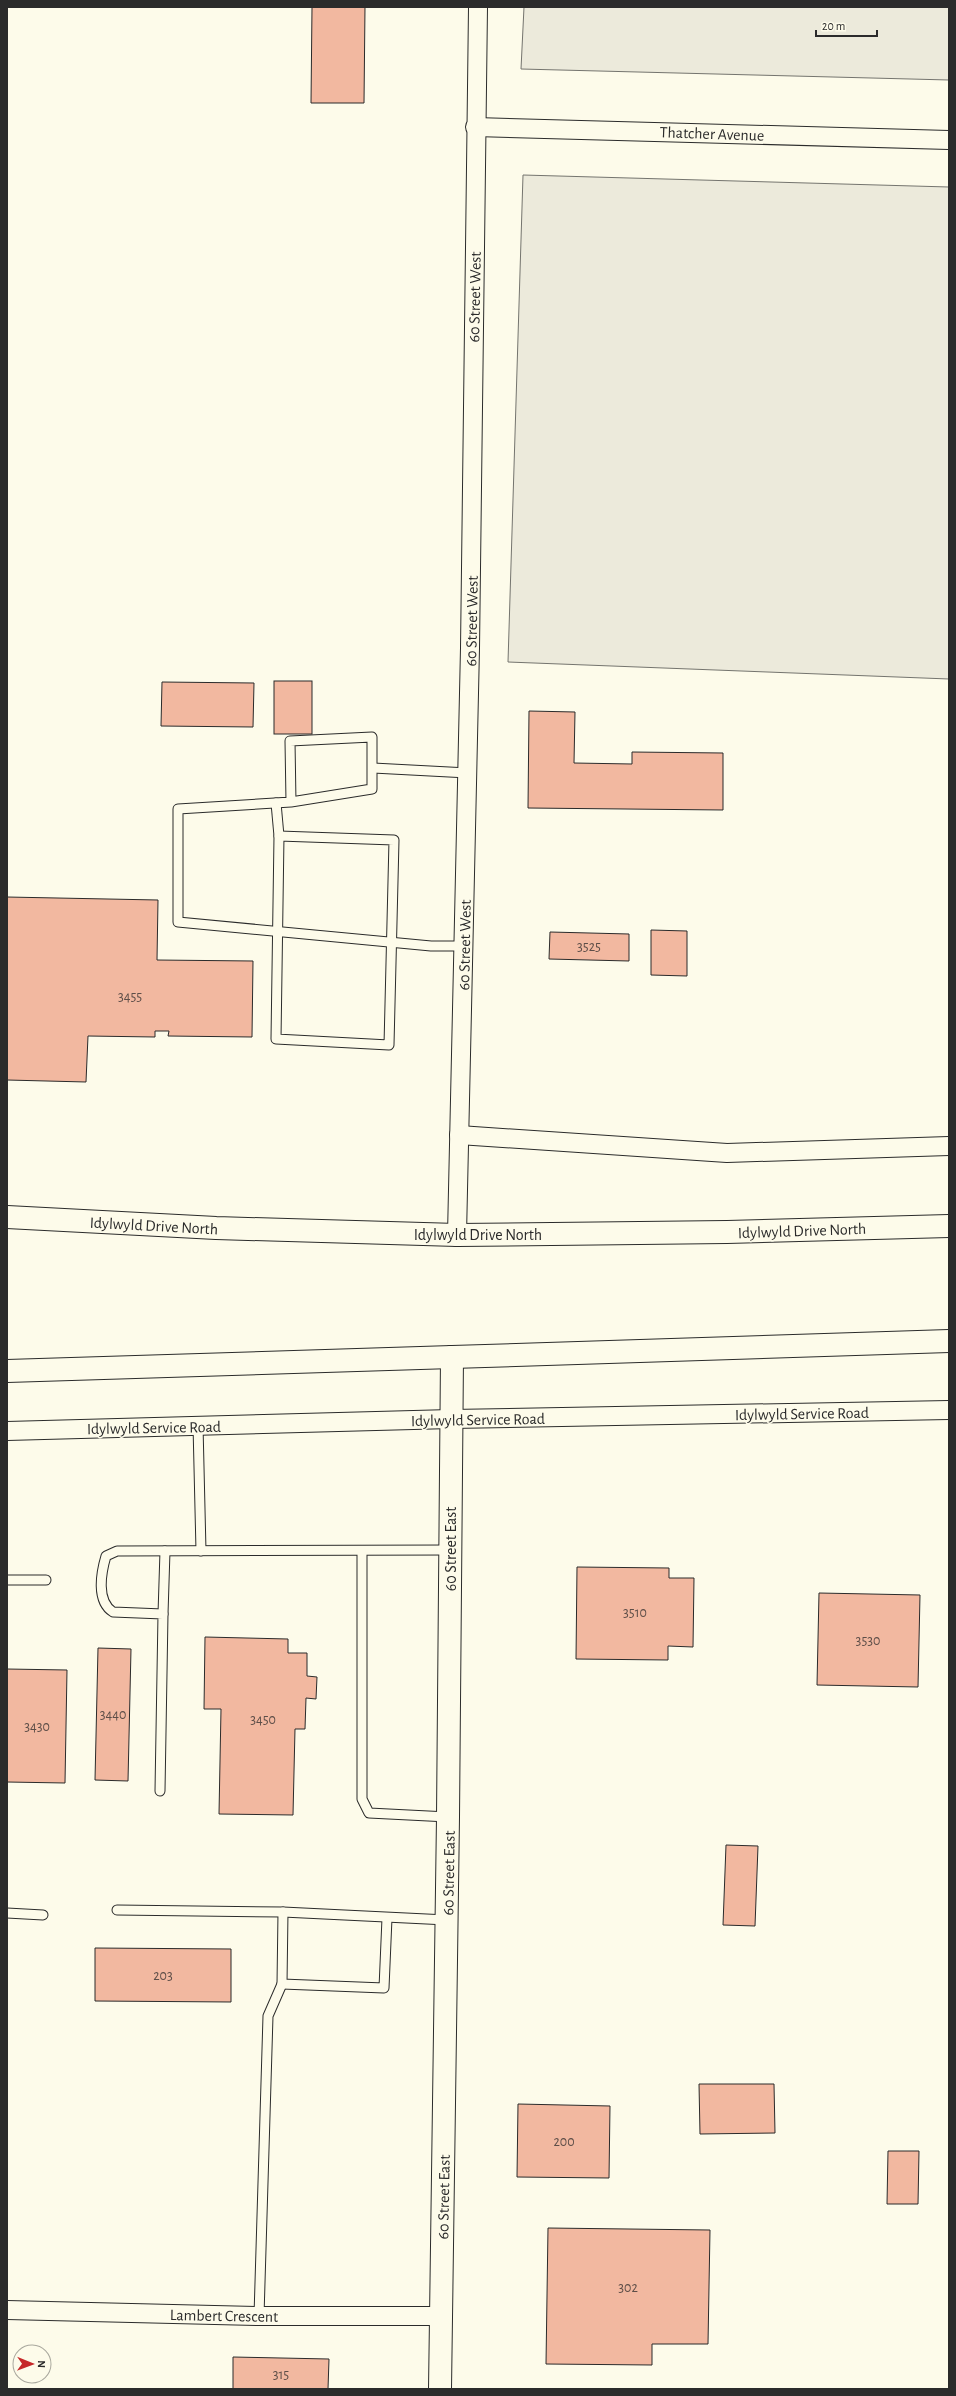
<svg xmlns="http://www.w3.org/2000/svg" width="956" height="2396" viewBox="0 0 956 2396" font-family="'Alegreya Sans',sans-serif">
<rect width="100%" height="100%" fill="#fdfbea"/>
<!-- parking -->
<g fill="#eceadb" stroke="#74746e">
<path d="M524 7H949V80L521 69Z"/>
<path d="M523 175 949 187V679L508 662Z"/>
</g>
<!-- building -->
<g fill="#f2b8a0" stroke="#2b2b2b">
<path d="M312 7H365L364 103H311Z"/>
<rect x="274" y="681" width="38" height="53"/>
<path d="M162 682 254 683 253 727 161 726Z"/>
<path d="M529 711 575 712 574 763 632 764V752L723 753V810L528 808Z"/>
<path d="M7 897 158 900 157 960 253 961 252 1037 168 1036 169 1031H155V1037L88 1036 86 1082 7 1080Z"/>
<path d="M651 930 687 931V976L651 975Z"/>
<path d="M550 932 629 934V961L549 959Z"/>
<path d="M577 1567 669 1568V1578H694L693 1647 668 1646V1660L576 1659Z"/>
<path d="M819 1593 920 1595 918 1687 817 1685Z"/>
<path d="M205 1637 288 1639V1653H307V1676L317 1677 316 1699 306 1698 305 1729H295L293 1815 219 1814 221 1709H204Z"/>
<path d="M98 1648 131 1649 128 1781 95 1780Z"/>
<path d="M7 1669 67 1670 65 1783 7 1782Z"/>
<path d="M726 1845 758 1846 755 1926 723 1925Z"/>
<path d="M95 1948 231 1949V2002L95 2001Z"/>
<path d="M699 2084H774L775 2133 700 2134Z"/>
<path d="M518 2104 610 2106 609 2178 517 2177Z"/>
<path d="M888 2151H919L918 2204H887Z"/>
<path d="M548 2228 710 2230 708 2344H652V2365L546 2364Z"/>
<path d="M233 2357 329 2359 328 2389H233Z"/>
</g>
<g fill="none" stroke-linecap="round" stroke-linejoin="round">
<defs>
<g id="service">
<path d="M373 768 468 773"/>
<path d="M291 802 290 741 372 737V789L291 802 178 809V922L431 946H464"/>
<path d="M276 803 279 836"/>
<path d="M279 836 394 840 389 1045 276 1039Z"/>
<path d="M198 1425 201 1551"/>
<path d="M362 1551V1799L369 1813 448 1817"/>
<path d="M7 1580H46"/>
<path d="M163 1614 165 1551"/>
<path d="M160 1791 163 1614 113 1612C96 1601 101 1573 106 1556L117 1551 451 1550"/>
<path d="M117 1910 283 1912 447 1920"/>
<path d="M283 1912 282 1984 384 1988 387 1918"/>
<path d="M7 1913 43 1915"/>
<path d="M259 2316 268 2016 282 1984"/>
</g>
<g id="minor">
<path d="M475 127 949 140"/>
<path d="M459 1135 727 1153 949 1146"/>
<path d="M457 1235 470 648 478 7"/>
<path d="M7 1431 451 1419 949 1410"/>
<path d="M7 2310 259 2316H441"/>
</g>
<path id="tertiary" d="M440 2389 448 1817 452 1357"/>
<g id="trunk">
<path d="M457 1235 727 1232 949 1226"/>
<path d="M452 1357 949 1341"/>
</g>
<g id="motorway">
<path d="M7 1217 216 1228 457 1235"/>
<path d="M7 1371 452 1357"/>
</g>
</defs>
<!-- service casing -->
<use href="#service" stroke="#2b2b2b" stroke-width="11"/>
<!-- minor casing -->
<use href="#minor" stroke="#2b2b2b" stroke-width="20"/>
<!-- tertiary casing -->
<use href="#tertiary" stroke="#2b2b2b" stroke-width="24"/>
<!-- trunk casing -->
<use href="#trunk" stroke="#2b2b2b" stroke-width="24"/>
<!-- motorway casing -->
<use href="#motorway" stroke="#2b2b2b" stroke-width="24"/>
<!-- service -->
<use href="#service" stroke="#fdfbea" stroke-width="9"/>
<!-- minor -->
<use href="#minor" stroke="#fdfbea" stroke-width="18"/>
<!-- tertiary -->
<use href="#tertiary" stroke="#fdfbea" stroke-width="22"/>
<!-- trunk -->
<use href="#trunk" stroke="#fdfbea" stroke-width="22"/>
<!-- motorway -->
<use href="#motorway" stroke="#fdfbea" stroke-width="22"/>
</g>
<g text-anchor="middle" stroke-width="3" stroke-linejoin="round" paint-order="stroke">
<!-- number labels -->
<g font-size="14" fill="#5d4e48">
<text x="589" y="951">3525</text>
<text x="130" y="1001">3455</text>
<text x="635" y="1617">3510</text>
<text x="868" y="1645">3530</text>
<text x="113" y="1719">3440</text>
<text x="263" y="1724">3450</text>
<text x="37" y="1731">3430</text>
<text x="163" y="1980">203</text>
<text x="564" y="2146">200</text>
<text x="628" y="2292">302</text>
<text x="281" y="2379">315</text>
</g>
<!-- street labels -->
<g font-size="16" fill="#2b2b2b" stroke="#fdfbea">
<text transform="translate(712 133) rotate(2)" y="6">Thatcher Avenue</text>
<text transform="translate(474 297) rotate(-89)" y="6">60 Street West</text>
<text transform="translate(471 621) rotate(-89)" y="6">60 Street West</text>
<text transform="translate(464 945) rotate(-89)" y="6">60 Street West</text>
<text transform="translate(154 1225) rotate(3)" y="6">Idylwyld Drive North</text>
<text transform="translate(802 1230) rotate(-2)" y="6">Idylwyld Drive North</text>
<text x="478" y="1240">Idylwyld Drive North</text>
<text transform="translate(802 1413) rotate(-1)" y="6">Idylwyld Service Road</text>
<text transform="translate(478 1419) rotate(-1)" y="6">Idylwyld Service Road</text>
<text transform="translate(154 1427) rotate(-1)" y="6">Idylwyld Service Road</text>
<text transform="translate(450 1549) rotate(-90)" y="6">60 Street East</text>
<text transform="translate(448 1873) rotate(-89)" y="6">60 Street East</text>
<text transform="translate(443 2197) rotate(-89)" y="6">60 Street East</text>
<text transform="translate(224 2315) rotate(1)" y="6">Lambert Crescent</text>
</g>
</g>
<!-- border -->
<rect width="956" height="2396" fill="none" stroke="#2b2b2b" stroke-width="16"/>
<!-- north arrow -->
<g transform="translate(32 2364) rotate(91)"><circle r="19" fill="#fdfbea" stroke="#a9a89e"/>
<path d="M0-3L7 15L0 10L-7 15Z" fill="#c62828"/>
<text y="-6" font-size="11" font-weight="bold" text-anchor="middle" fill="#2b2b2b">N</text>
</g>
<!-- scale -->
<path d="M816 30v6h61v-6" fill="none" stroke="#2b2b2b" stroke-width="2"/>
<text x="822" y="30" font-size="12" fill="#2b2b2b" stroke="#fdfbea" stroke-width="3" paint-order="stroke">20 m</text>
</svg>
